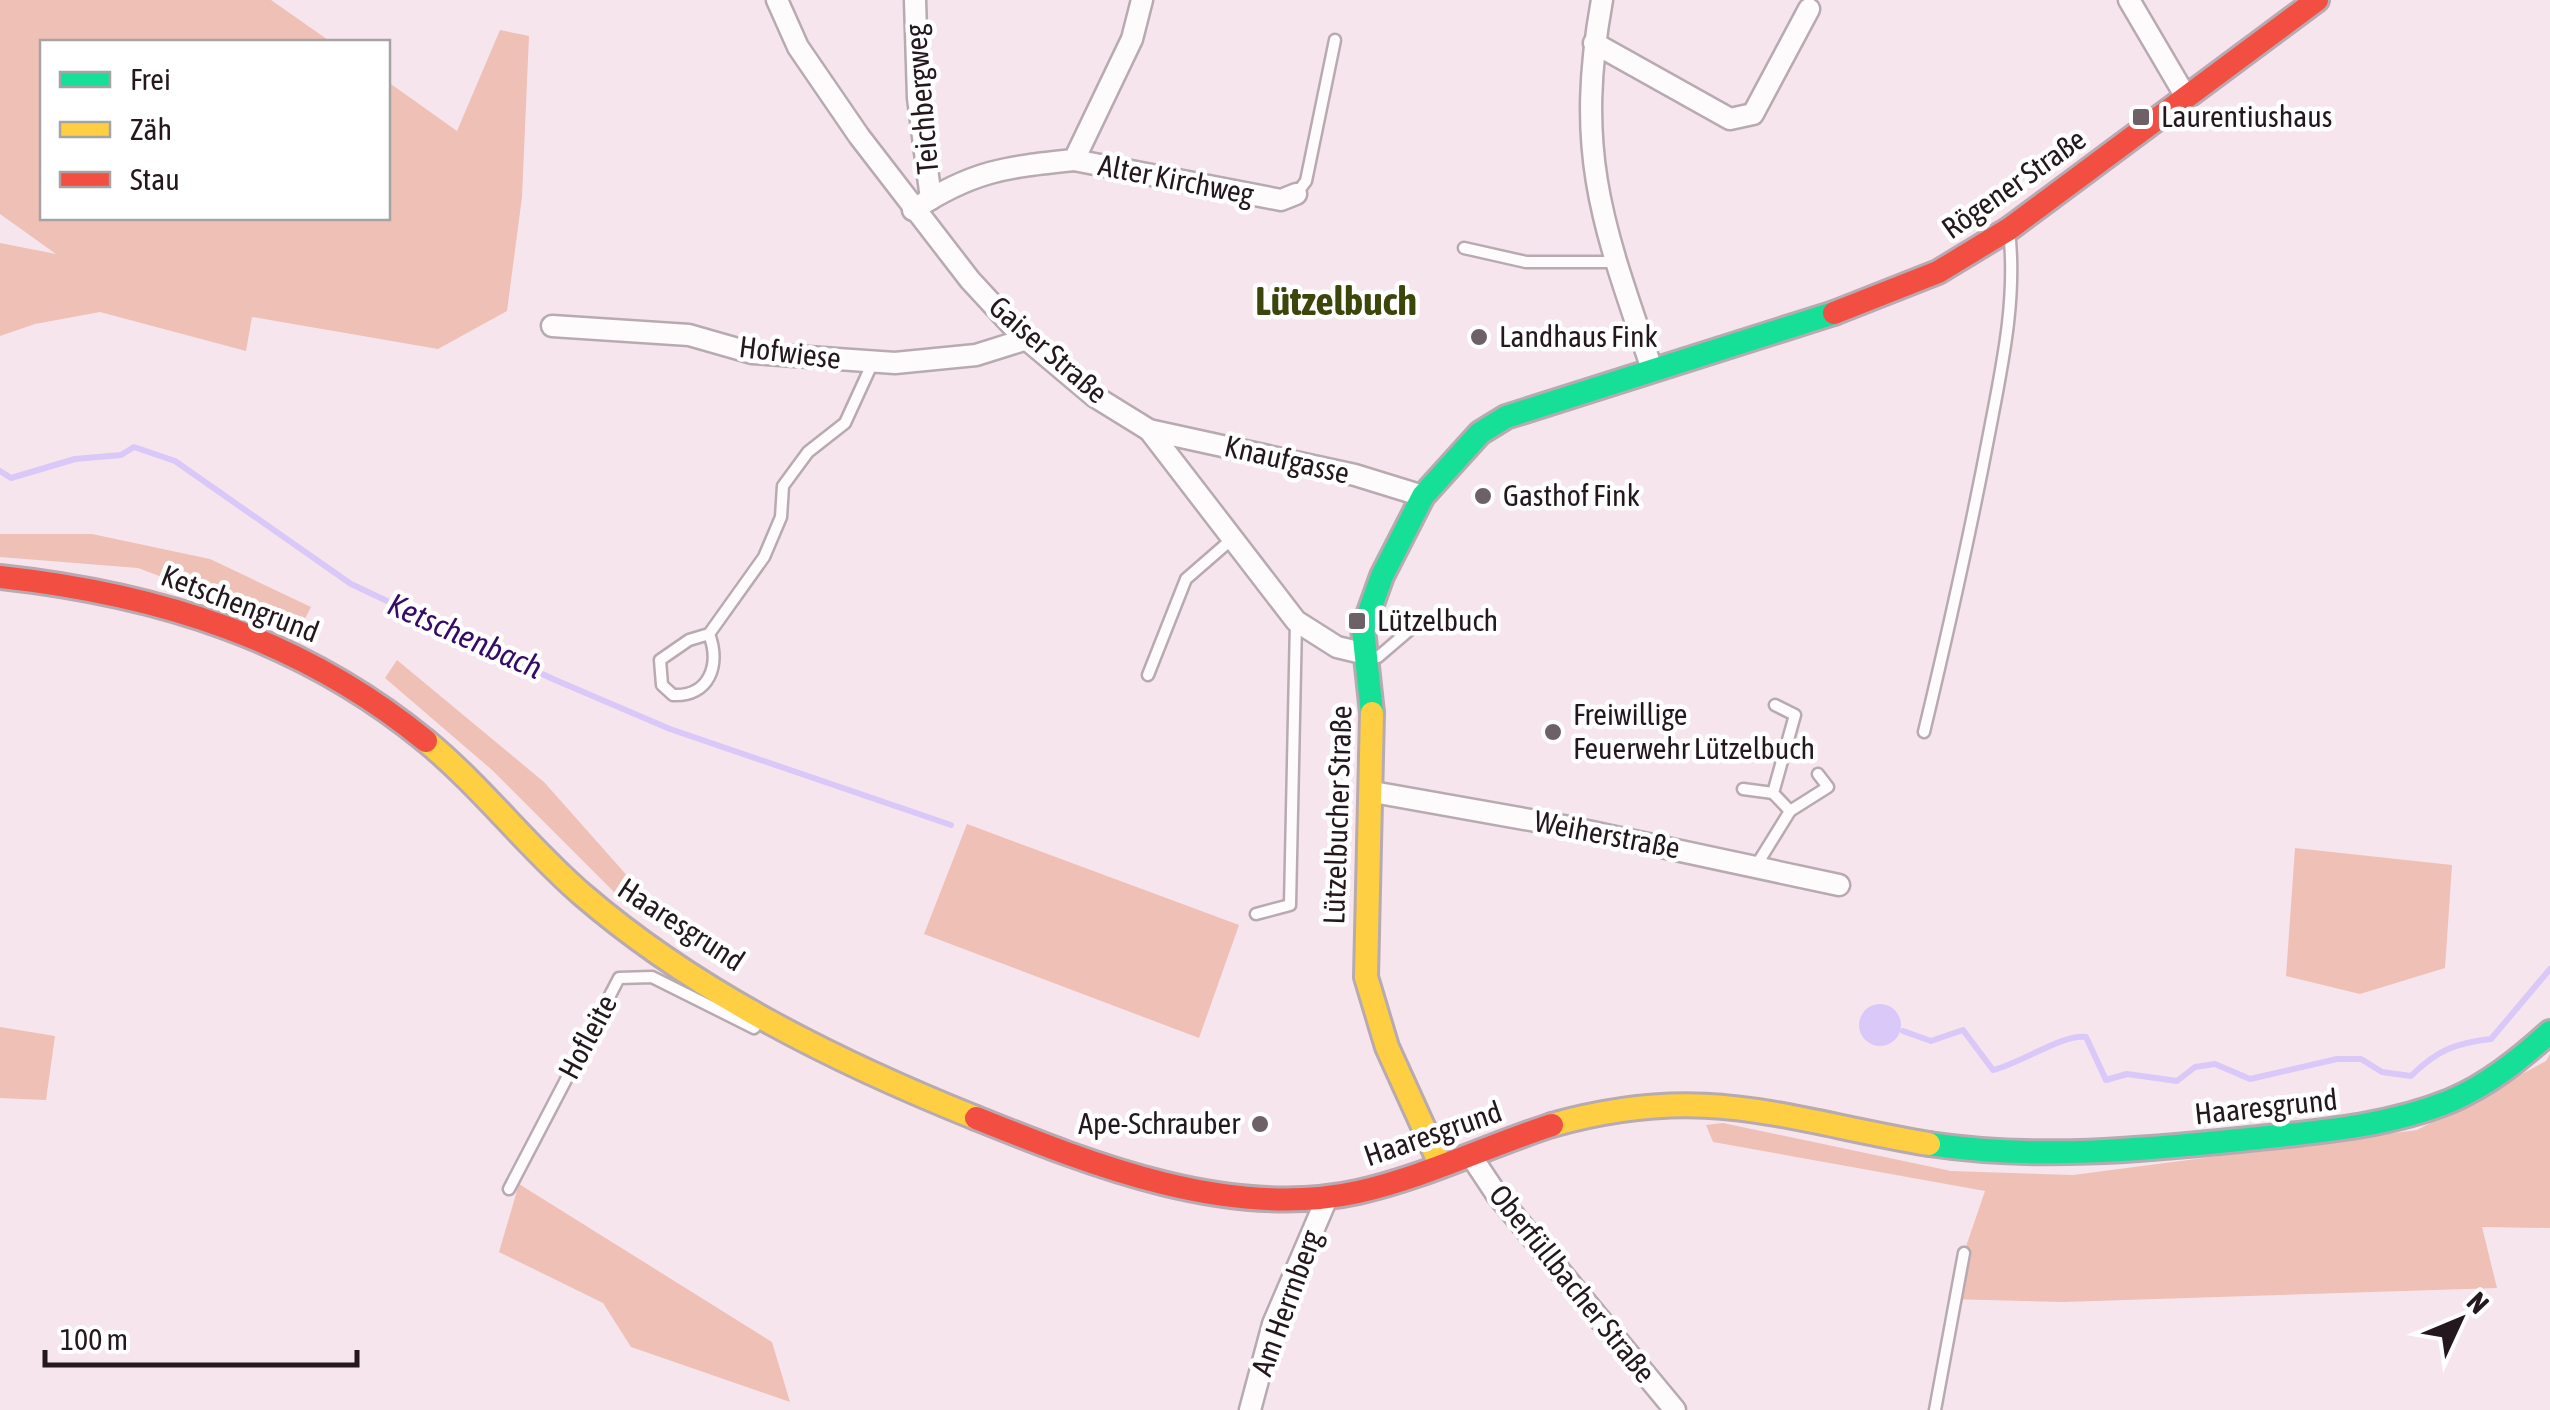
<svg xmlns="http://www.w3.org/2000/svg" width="2550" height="1410" viewBox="0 0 2550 1410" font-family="'Asap Condensed',sans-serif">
<rect width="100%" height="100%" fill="#f7e5ee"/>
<!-- green -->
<g fill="#efc0b6">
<path d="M0 0H271L331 42H42V218H388V82L457 131 500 30 529 36 522 197 507 311 438 349 252 317 246 351 100 312 35 324 0 336V243L56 254 0 214Z"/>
<path d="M0 534H92L210 559 311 607 300 629 138 568 0 557Z"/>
<path d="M397 660 544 782 639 889 627 905 492 770 385 678Z"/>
<path d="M967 824 1239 925 1199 1038 924 934Z"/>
<path d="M2295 848 2452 865 2445 968 2360 994 2286 976Z"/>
<path d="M0 1027 55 1036 46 1100 0 1098Z"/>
<path d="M2550 1054V1228L2482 1227 2497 1288 2064 1302 1948 1299 1985 1191 1713 1142 1706 1125 1723 1123 1951 1171 2073 1175 2417 1130 2546 1061Z"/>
<path d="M519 1184 772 1342 790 1402 631 1347 603 1303 499 1252Z"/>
</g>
<!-- water -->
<circle fill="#d9c8f8" cx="1880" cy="1025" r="21"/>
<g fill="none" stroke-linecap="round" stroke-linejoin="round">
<!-- stream -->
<g stroke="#d9c8f8" stroke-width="6">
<path d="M0 471 11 478 75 459 121 455 134 447 175 461 351 584 553 679 670 729 951 825"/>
<path d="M1903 1031 1931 1041 1963 1030 1993 1070C2022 1063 2062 1034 2086 1037L2106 1080 2127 1074 2177 1081 2195 1067 2215 1064 2250 1079 2337 1059H2361L2382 1072 2411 1076C2437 1050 2456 1043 2491 1039L2550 969"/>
</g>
<defs>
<g id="lane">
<path d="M1297 193 1306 181 1335 40"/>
<path d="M1464 248 1526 262H1615"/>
<path d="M709 634C721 665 709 697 673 695L662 685 660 660 689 640 709 634 764 557 781 517 783 486 808 452 845 423 873 362"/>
<path d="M1368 654 1378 657 1420 621 1437 626"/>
<path d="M1148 675 1186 579 1232 539"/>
<path d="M1924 732C1948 632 1970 534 1989 434 2002 366 2017 299 2009 230"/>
<path d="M1743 789 1773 793"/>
<path d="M1790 811 1828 787 1818 774"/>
<path d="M1756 866 1790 811 1773 793 1795 715 1775 705"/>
<path d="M1256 914 1290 905 1296 622"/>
<path d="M509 1189 619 978 652 977 754 1028 762 1019"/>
<path d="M1935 1410 1964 1253"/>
</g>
<g id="street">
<path d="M777 0 798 47 859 136 970 280 1019 333 1094 396 1149 430 1296 621 1337 647 1362 653"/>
<path d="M915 0 918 98 931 199"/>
<path d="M1602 0C1574 154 1603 226 1652 369"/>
<path d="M2129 0 2186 97"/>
<path d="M1594 43 1730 119 1753 114 1809 9"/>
<path d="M1074 160 1281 200 1296 194"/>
<path d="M913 210C972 171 1005 167 1074 160L1132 39 1142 0"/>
<path d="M552 326 689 335 752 353 895 363 976 355 1027 339"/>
<path d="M1149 430 1355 475 1423 496"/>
<path d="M1373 792 1564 826 1839 885"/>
<path d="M1471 1156 1497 1195 1675 1410"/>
<path d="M1250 1410 1273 1324 1327 1198"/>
</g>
<g id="fast">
<path d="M1372 713 1363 629 1382 576 1423 496 1480 433 1506 417 1834 313"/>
<path d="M1929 1144C2035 1160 2143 1150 2249 1139 2316 1132 2386 1127 2450 1101 2488 1085 2520 1059 2550 1032"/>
</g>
<g id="slow">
<path d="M1372 713 1366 977 1387 1047 1441 1166"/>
<path d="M426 741C483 788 528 848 584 896 697 993 839 1063 976 1118"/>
<path d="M1552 1125C1705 1082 1782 1119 1929 1144"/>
</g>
<g id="jam">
<path d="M1834 313 1938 272 2009 229 2317 0"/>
<path d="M0 577C157 594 302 639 426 741"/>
<path d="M976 1118C1093 1165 1230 1220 1358 1192 1425 1177 1487 1146 1552 1125"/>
</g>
</defs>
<!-- lane casing -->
<use href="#lane" stroke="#b8aab1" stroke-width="15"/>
<!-- street casing -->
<use href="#street" stroke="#b8aab1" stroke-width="25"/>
<!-- fast casing -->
<use href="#fast" stroke="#b8aab1" stroke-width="28"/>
<!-- slow casing -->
<use href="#slow" stroke="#b8aab1" stroke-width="28"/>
<!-- jam casing -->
<use href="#jam" stroke="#b8aab1" stroke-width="28"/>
<!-- lane -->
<use href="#lane" stroke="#fefbfc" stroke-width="10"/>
<!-- street -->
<use href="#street" stroke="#fefbfc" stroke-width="20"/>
<!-- fast -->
<use href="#fast" stroke="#16e098" stroke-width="22"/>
<!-- slow -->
<use href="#slow" stroke="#ffcf43" stroke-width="22"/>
<!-- jam -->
<use href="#jam" stroke="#f24e42" stroke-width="22"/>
</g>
<!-- markers -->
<g fill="#6e6067" stroke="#fff" stroke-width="4">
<rect x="2131" y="107" width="20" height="20" rx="5"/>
<circle cx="1479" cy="337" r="10"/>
<circle cx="1483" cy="496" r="10"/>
<rect x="1347" y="611" width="20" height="20" rx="5"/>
<circle cx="1553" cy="732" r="10"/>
<circle cx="1260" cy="1124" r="10"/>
</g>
<g text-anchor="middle" stroke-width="9" stroke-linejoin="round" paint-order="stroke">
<!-- street labels -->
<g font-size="30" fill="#24181e" stroke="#fff">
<text transform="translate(922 99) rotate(-95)" y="10">Teichbergweg</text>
<text transform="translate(1176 180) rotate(11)" y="10">Alter Kirchweg</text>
<text transform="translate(2014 184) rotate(-35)" y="10">Rögener Straße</text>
<text transform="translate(1048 350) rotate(41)" y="10">Gaiser Straße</text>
<text transform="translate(790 353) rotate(7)" y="10">Hofwiese</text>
<text transform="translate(1287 460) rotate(13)" y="10">Knaufgasse</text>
<text transform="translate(240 604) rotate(21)" y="10">Ketschengrund</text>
<text transform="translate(1338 815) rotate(-88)" y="10">Lützelbucher Straße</text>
<text transform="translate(1607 835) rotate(11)" y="10">Weiherstraße</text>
<text transform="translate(681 925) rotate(33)" y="10">Haaresgrund</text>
<text transform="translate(588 1037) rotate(-62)" y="10">Hofleite</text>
<text transform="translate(2266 1107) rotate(-6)" y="10">Haaresgrund</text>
<text transform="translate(1433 1134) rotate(-19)" y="10">Haaresgrund</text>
<text transform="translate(1572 1284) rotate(51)" y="10">Oberfüllbacher Straße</text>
<text transform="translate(1287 1303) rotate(-70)" y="10">Am Herrnberg</text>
</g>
<!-- poi labels -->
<g font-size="30" fill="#24181e" stroke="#fff" text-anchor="start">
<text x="2161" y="127">Laurentiushaus</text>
<text x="1499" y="347">Landhaus Fink</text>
<text x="1503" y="506">Gasthof Fink</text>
<text x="1377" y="631">Lützelbuch</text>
<text x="1573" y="725">Freiwillige<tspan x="1573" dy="34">Feuerwehr Lützelbuch</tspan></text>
<text x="1240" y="1134" text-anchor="end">Ape-Schrauber</text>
</g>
<!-- water labels -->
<g font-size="32" font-style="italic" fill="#350a69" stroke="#fff">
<text transform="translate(465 636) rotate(24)" y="11">Ketschenbach</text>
</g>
<!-- district labels -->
<g font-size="40" font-weight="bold" fill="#3c460b" stroke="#fff">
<text x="1336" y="315">Lützelbuch</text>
</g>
</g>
<!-- legend -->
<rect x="40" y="40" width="350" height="180" fill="#ffffff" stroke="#a7a3a5" stroke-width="2.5"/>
<rect x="60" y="72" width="50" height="15" fill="#16e098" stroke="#a7a3a5" stroke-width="2.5"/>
<text x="130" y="90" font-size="30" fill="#24181e">Frei</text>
<rect x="60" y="122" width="50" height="15" fill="#ffcf43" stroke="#a7a3a5" stroke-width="2.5"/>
<text x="130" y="140" font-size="30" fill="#24181e">Zäh</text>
<rect x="60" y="172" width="50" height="15" fill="#f24e42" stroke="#a7a3a5" stroke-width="2.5"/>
<text x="130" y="190" font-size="30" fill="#24181e">Stau</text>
<!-- north arrow -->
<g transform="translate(2460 1320) rotate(46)" stroke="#ffffff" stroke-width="8" paint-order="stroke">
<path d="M0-8L18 38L0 25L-18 38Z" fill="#24181e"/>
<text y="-15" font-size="28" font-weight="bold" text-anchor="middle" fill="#24181e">N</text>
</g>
<!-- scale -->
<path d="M45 1350v15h312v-15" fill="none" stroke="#24181e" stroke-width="5"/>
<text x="60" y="1350" font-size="30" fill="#24181e" stroke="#ffffff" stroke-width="8" paint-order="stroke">100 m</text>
</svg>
